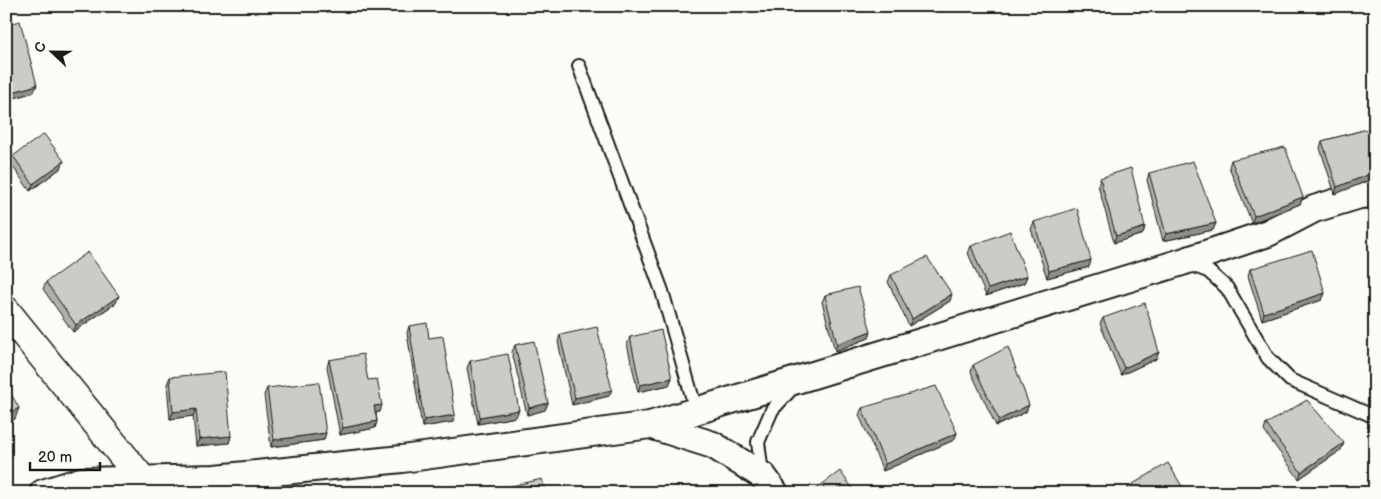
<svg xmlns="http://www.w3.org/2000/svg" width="1381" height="499" viewBox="0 0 1381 499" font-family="'Balsamiq Sans',sans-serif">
<rect width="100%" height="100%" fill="#fdfcf7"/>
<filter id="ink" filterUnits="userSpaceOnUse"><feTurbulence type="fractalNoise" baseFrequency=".02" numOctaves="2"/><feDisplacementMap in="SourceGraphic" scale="10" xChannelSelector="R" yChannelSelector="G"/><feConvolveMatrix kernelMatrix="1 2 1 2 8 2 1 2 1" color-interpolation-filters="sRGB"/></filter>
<g filter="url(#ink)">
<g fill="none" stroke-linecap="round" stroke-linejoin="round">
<defs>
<g id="lane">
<path d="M579 66 662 291 696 410"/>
<path d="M1186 263 1208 271 1227 288 1268 358 1290 380 1375 417"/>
<path d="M762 474 758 442 772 410 794 386"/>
</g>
<g id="street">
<path d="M650 425 713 445 763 476 775 493"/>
<path d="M43 493 81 481 216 478 402 459 650 425 1182 262 1268 233 1314 209 1360 195 1375 194"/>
</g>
<path id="primary" d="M6 311 153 493"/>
</defs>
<!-- lane casing -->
<use href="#lane" stroke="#1c1c1c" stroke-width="16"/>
<!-- street casing -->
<use href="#street" stroke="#1c1c1c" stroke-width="30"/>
<!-- primary casing -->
<use href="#primary" stroke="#1c1c1c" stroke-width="31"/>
<!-- lane -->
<use href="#lane" stroke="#fdfcf7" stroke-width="12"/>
<!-- street -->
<use href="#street" stroke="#fdfcf7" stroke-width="26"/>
<!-- primary -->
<use href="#primary" stroke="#fdfcf7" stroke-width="28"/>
</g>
<!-- wall -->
<g fill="#afafac" stroke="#1c1c1c">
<path d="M6 25 34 92 11 99 6 81Z"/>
<path d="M1375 127V178L1335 194 1320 148 1322 141Z"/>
<path d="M13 156 61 168 30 191 10 163Z"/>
<path d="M1231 160 1303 197 1300 204 1252 223 1229 167Z"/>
<path d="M1149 173 1216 223 1213 230 1163 241 1147 180Z"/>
<path d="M1100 178 1143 234 1114 243 1098 185Z"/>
<path d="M1034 222 1091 260 1089 267 1047 278 1031 229Z"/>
<path d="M971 246 1027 276 1024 283 986 296 968 253Z"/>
<path d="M1250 269 1325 293 1322 300 1262 320 1248 276Z"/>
<path d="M891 275 950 301 909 326 888 282Z"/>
<path d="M46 282 116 303 73 332 43 289Z"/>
<path d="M825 295 871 331 869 338 835 351 822 302Z"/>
<path d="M1103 318 1159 352 1156 359 1121 375 1100 324Z"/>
<path d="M409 326 429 338 455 415 453 422 422 427 407 333Z"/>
<path d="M560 335 609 396 572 405 558 342Z"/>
<path d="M630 337 672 378 669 385 638 392 627 344Z"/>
<path d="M515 345 548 403 545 410 527 415 512 352Z"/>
<path d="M329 360 368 380 380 412H376L377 421 375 428 340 435 327 367Z"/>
<path d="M470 361 516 417 478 424 467 368Z"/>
<path d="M973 365 1026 412 996 426 971 372Z"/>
<path d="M170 377 231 436 229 443 196 446 193 416 170 419 167 384Z"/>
<path d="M267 388 324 440 271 447 264 395Z"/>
<path d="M862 408 957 433 954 440 883 471 859 415Z"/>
<path d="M1266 424 1341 450 1299 479 1264 431Z"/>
<path d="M507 487 546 493H505Z"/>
<path d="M1128 487 1186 493H1126Z"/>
</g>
<!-- shaded-wall -->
<g fill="#8f8e8c" stroke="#1c1c1c">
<path d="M37 85 34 92 11 99 13 92Z"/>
<path d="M64 161 61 168 30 191 33 184Z"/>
<path d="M1375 172V178L1335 194 1337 187Z"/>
<path d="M1303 197 1300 204 1252 223 1254 216Z"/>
<path d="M1216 223 1213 230 1163 241 1166 234Z"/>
<path d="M1145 227 1143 234 1114 243 1116 236Z"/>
<path d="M1091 260 1089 267 1047 278 1049 271Z"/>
<path d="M1027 276 1024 283 986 296 988 289Z"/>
<path d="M1325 293 1322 300 1262 320 1264 313Z"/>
<path d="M952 294 950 301 909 326 912 319Z"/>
<path d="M119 296 116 303 73 332 76 325Z"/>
<path d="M871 331 869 338 835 351 837 344Z"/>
<path d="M1159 352 1156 359 1121 375 1124 368Z"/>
<path d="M672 378 669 385 638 392 640 385Z"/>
<path d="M612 390 609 396 572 405 575 398Z"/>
<path d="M548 403 545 410 527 415 529 408Z"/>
<path d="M382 405 380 412 372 413 374 406Z"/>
<path d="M1029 405 1026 412 996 426 999 420Z"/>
<path d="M19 408 15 419 6 424V415Z"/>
<path d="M196 409 193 416 170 419 173 412Z"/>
<path d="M519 410 516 417 478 424 480 417Z"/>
<path d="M455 415 453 422 422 427 424 420Z"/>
<path d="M377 421 375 428 340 435 343 428Z"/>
<path d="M326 433 324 440 271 447 274 440Z"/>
<path d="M957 433 954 440 883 471 885 464Z"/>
<path d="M231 436 229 443 196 446 199 439Z"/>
<path d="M1344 443 1341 450 1299 479 1301 472Z"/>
</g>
<!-- building -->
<g fill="#cccbc8" stroke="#1c1c1c">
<path d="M20 21 37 85 13 92 6 64V25Z"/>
<path d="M1375 127V172L1337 187 1322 141Z"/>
<path d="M44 134 64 161 33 184 13 156Z"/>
<path d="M1285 147 1303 197 1254 216 1231 160Z"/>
<path d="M1193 161 1216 223 1166 234 1149 173Z"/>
<path d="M1131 168 1145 227 1116 236 1100 178Z"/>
<path d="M1077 208 1091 260 1049 271 1034 222Z"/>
<path d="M1010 231 1027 276 988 289 971 246Z"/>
<path d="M1312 250 1325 293 1264 313 1250 269Z"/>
<path d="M88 252 119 296 76 325 46 282Z"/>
<path d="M927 257 952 294 912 319 891 275Z"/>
<path d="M858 287 871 331 837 344 825 295Z"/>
<path d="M1145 303 1159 352 1124 368 1103 318Z"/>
<path d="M427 323 429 338 443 336 455 415 424 420 409 326Z"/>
<path d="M597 327 612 390 575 398 560 335Z"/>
<path d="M661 330 672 378 640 385 630 337Z"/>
<path d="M534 341 548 403 529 408 515 345Z"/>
<path d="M1008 347 1029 405 999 420 973 365Z"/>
<path d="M363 354 368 380 377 379 382 405 374 406 377 421 343 428 329 360Z"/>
<path d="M508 354 519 410 480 417 470 361Z"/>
<path d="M225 372 231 436 199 439 196 409 173 412 170 377Z"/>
<path d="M319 382 326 433 274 440 267 388Z"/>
<path d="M6 385 19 408 6 415Z"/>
<path d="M936 386 957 433 885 464 862 408Z"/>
<path d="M1307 400 1344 443 1301 472 1266 424Z"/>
<path d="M1168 463 1186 493H1131L1128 487Z"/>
<path d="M840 471 856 493H814L813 491Z"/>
<path d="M542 479 546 493H509L507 487Z"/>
<path d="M621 486 623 493H600Z"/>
<path d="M500 488 501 493H479Z"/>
</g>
</g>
<!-- margin -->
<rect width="1381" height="499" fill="none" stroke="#fdfcf7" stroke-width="25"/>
<rect x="12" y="12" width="1356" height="474" fill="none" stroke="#1c1c1c" stroke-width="2" filter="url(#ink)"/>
<!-- north arrow -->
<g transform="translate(52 52) rotate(292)" stroke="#fdfcf7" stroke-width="4" paint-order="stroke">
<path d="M0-4L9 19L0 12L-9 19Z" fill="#1c1c1c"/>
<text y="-8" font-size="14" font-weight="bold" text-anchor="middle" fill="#1c1c1c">С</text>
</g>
<!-- scale -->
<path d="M30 462v8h70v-8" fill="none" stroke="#1c1c1c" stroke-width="2.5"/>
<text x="38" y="462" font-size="15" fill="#1c1c1c" stroke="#fdfcf7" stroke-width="4" paint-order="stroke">20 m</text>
</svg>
